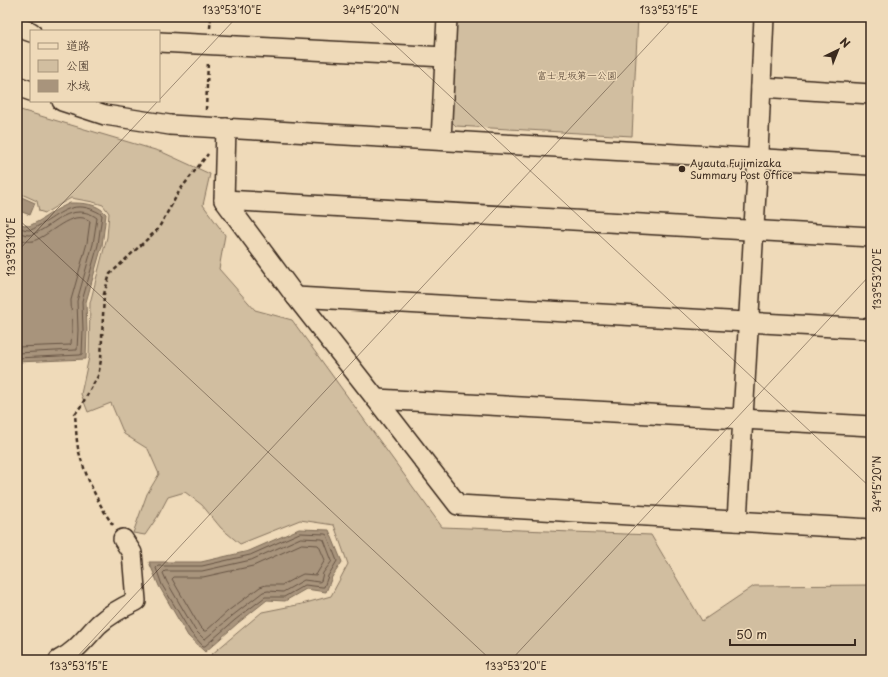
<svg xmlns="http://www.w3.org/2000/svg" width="888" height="677" viewBox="0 0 888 677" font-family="'Playpen Sans','Klee One',sans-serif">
<rect width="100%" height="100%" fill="#efdab9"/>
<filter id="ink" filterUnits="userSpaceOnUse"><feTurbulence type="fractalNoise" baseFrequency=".025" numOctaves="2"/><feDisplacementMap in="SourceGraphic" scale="8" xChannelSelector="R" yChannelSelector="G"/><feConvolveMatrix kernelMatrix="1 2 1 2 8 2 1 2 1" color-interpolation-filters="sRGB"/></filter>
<g filter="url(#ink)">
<!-- green -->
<g fill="#d1bea0" stroke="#86745f">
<path d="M453 17H638L632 136 456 126 449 119Z"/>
<path d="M17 109 162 152 210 174 203 205 225 235 219 269 255 310 292 320 442 527 651 535 702 621 754 586 871 585V660H205L262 612 302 604 331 596 348 564 334 525 300 520 240 544 221 528 202 505 185 492 168 497 158 516 145 535 133 533 147 494 159 474 148 449 124 434 111 403 88 412 81 394 89 357 90 303 107 237 109 213 103 205 93 202 71 198 45 213 39 211 37 201 17 192Z"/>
</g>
<!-- water -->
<g fill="#a8947c" stroke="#7c6a56">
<path d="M17 195 35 203 30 215 17 210Z"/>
<path d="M70 203C83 203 97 203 106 214L102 246 86 302 87 330 86 359 17 362V223L29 226 39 221 56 210Z"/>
<path d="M299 529 329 530 342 562 332 577 326 592 306 589 285 601 267 600 238 623 205 652 188 636 159 586 149 562H201L249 551Z"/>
</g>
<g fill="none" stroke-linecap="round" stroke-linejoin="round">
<!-- shore -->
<g stroke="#675444" stroke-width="1">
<path d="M17 227C21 228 25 230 29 230 32 230 35 228 38 226 56 218 68 201 91 209 95 211 99 212 102 215L98 245 82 301 83 330 82 354 80 355 17 358"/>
<path d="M17 232C21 233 25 235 29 235 32 235 35 233 38 232 52 225 63 212 79 212 86 212 92 214 97 218L93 244 77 301 78 330 77 350H75L17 353"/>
<path d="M17 238C22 240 27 242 33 241 50 236 72 208 90 221L87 243 71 300 72 329 71 344 70 345 17 347"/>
<path d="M300 533 325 534 327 535 337 561 328 576 324 587H322L305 585 284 597H265L235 620 205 646H203L191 633 162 585 156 568 158 566H202L250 555Z"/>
<path d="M301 538 322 539 324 540 332 561 323 573 321 581 319 582 304 580 283 592 268 591 263 592 232 616 205 639H204L195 630 167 582 163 573 165 571H202L251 560Z"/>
<path d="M302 544 318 545 319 546 325 560 316 575 303 574 299 576 282 585H266L260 587 228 611 206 631H204L200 627 172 579 174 577H203L253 566Z"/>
</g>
<defs>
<g id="minor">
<path d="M17 27 31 32"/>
<path d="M159 42 445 57"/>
<path d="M17 86 31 91"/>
<path d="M761 87 871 94"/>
<path d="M62 101 105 115 170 125 871 165"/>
<path d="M226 128 224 200 296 297 376 399 458 505 871 529"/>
<path d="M441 140 447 17"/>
<path d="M224 200 871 237"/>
<path d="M296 297 871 329"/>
<path d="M376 399 871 426"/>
<path d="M737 521 757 175 764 17"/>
<path d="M59 660C76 652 86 637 99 624 110 614 123 607 136 601L132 553 123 539"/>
</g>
</defs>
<!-- minor casing -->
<use href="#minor" stroke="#3b2a1e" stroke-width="22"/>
<!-- path -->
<g stroke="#3b2a1e" stroke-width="2.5" stroke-dasharray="4 3" stroke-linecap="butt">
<path d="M210 28 211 17"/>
<path d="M206 110 208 61"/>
<path d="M113 525C98 504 84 473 78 448 76 437 76 425 75 414L81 406 98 376 101 360 104 294 110 274 158 229 180 190 208 154"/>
</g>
<!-- minor -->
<use href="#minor" stroke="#efdab9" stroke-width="19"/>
</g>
</g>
<!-- ticks -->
<path fill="none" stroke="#3b2a1e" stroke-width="1" stroke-opacity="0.45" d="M365 17 871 488M159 100 237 17M17 218 491 660M17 252 158 101M74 660 674 17M511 660 871 274"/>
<!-- markers -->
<circle fill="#3b2a1e" stroke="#efdab9" stroke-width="1.5" cx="682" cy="169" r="4"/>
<g text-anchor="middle" stroke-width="3" stroke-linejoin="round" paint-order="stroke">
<!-- park labels -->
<g font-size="10" fill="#524032" stroke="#efdab9">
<text x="577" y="79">富士見坂第一公園</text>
</g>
<!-- poi labels -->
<g font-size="10" fill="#3b2a1e" stroke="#efdab9" text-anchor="start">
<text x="690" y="167">Ayauta Fujimizaka<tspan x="690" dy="12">Summary Post Office</tspan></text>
</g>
</g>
<!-- margin -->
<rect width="888" height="677" fill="none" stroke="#efdab9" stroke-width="44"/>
<!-- legend -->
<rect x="30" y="30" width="130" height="72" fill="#efdab9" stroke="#a7947b"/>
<rect x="38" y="43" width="20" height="6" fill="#efdab9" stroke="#a7947b"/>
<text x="66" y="50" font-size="12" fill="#3b2a1e">道路</text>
<rect x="38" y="60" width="20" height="12" fill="#d1bea0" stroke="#a7947b"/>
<text x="66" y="70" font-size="12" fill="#3b2a1e">公園</text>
<rect x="38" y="80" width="20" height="12" fill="#a8947c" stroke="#a7947b"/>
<text x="66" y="90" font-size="12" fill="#3b2a1e">水域</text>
<!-- north arrow -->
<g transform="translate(838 50) rotate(43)" stroke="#efdab9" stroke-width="3" paint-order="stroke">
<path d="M0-3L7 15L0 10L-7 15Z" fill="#3b2a1e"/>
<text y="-6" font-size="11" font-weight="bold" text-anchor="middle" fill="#3b2a1e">N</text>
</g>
<!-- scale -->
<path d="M730 639v6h125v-6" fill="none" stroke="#3b2a1e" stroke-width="2"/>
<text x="736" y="639" font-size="12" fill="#3b2a1e" stroke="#efdab9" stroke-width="3" paint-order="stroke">50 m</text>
<rect x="22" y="22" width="844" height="633" fill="none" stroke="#3b2a1e" stroke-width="1.5"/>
<g font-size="10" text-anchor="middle" fill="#3b2a1e">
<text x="232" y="14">133°53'10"E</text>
<text x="371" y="14">34°15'20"N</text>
<text x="669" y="14">133°53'15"E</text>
<text transform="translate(11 247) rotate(-90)" y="4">133°53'10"E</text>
<text transform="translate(877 279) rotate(-90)" y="4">133°53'20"E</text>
<text transform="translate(877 484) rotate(-90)" y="4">34°15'20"N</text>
<text x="79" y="670">133°53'15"E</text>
<text x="516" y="670">133°53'20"E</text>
</g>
</svg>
